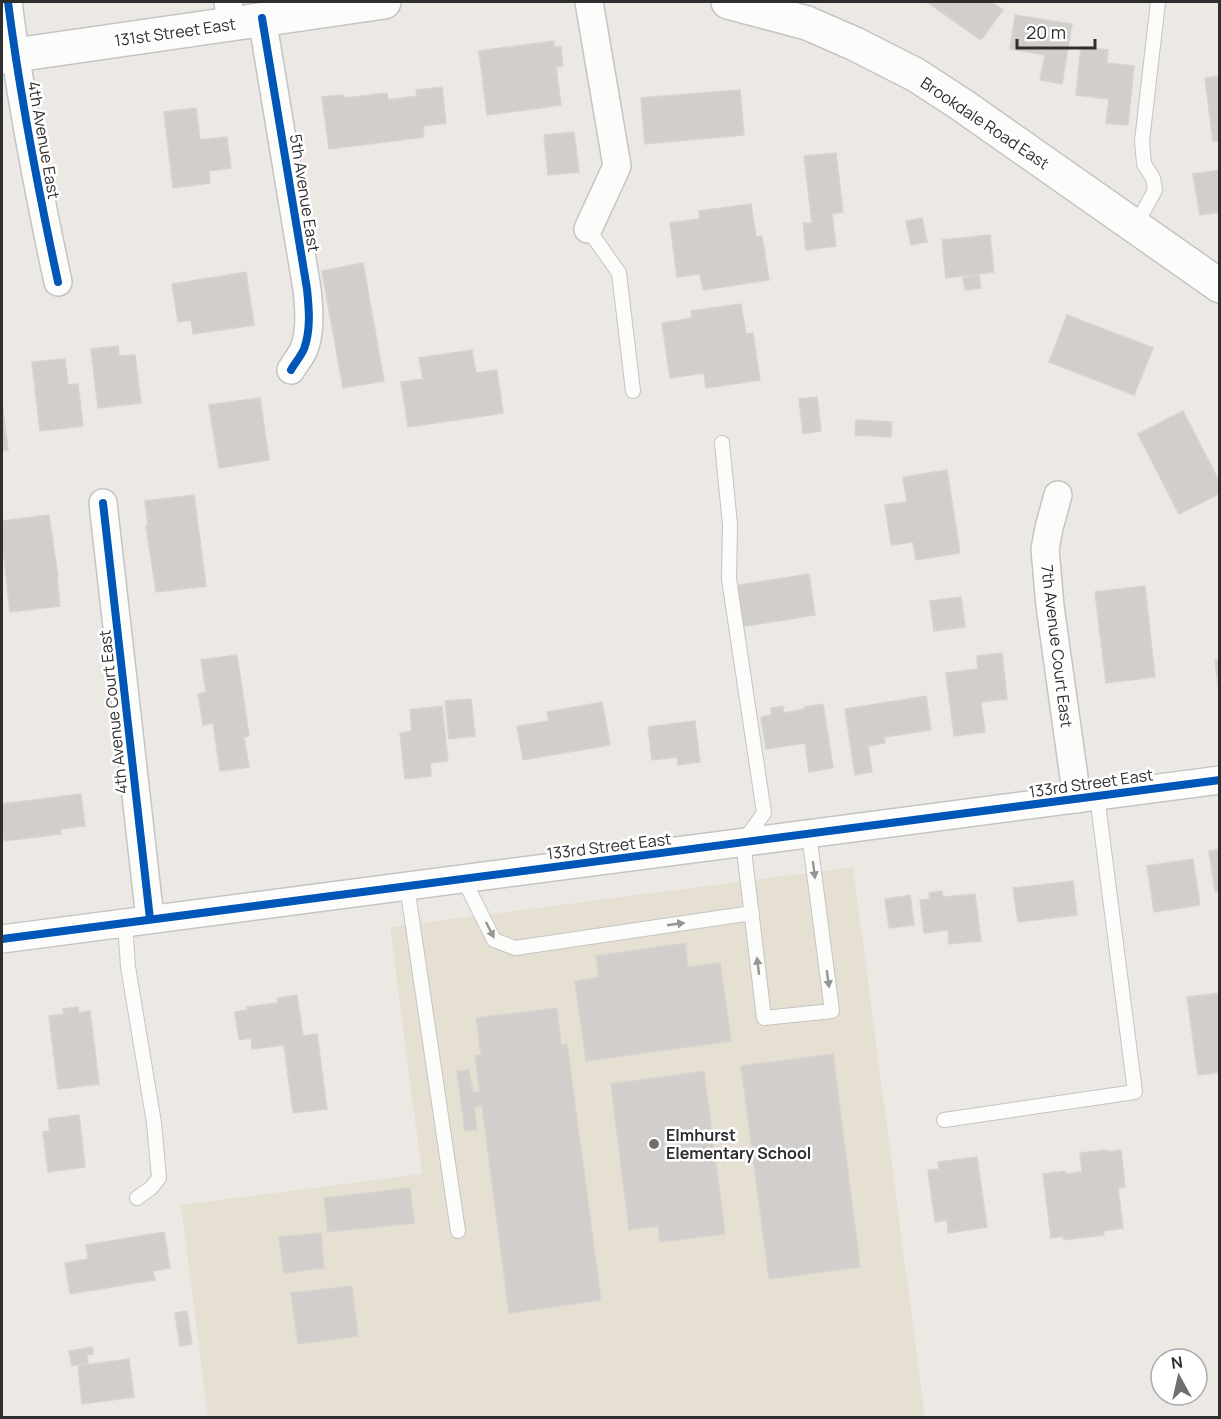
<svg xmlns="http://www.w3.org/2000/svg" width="1221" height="1419" viewBox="0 0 1221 1419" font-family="Manrope,sans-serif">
<rect width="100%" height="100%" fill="#ece8e4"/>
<!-- education -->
<path fill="#e6e0d3" d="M853 867 925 1417H208L181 1205 422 1174 390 927Z"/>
<!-- building -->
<g fill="#d1cecb" stroke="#d7d4d0" stroke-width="1.5">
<path d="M927 2H991L1003 10 981 40Z"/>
<path d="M1015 15 1072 24 1062 84 1040 80 1045 55 1010 49Z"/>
<path d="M554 41V47L561 46 563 66 556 67 561 105 487 115 479 51Z"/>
<path d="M1081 47 1108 50 1107 63 1134 66 1128 125 1106 123 1109 99 1076 95Z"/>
<path d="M1220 76V141H1213L1205 78Z"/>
<path d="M442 87 446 123 423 126 424 137 329 149 322 97 343 95 344 98 387 93 388 100 417 96 416 90Z"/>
<path d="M740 90 744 135 645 144 641 98Z"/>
<path d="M196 108 200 140 227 137 231 168 209 171 210 183 173 188 164 112Z"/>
<path d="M574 132 579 172 548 175 544 135Z"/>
<path d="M836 153 843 212 832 214 836 246 806 250 803 223H812L804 156Z"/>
<path d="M1220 170V212L1200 215 1193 174Z"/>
<path d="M751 204 756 237 762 236 769 280 703 290 700 274 677 277 670 223 700 219 699 211Z"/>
<path d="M922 218 927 242 911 245 906 221Z"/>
<path d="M990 235 994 272 946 278 942 240Z"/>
<path d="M363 263 384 381 343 388 322 271Z"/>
<path d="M246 272 254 325 193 334 191 320 178 322 172 284Z"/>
<path d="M979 275 981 288 965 290 963 278Z"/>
<path d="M741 304 746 334 753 333 760 380 706 388 704 373 670 378 662 323 692 318 691 311Z"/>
<path d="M1067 315 1153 348 1134 395 1049 362Z"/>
<path d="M118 346 119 356 135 355 141 403 98 408 91 349Z"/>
<path d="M472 350 476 373 497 370 503 413 408 427 401 382 423 379 419 358Z"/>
<path d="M65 359 68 385 78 384 83 426 40 431 32 362Z"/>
<path d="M817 397 821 431 803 434 799 399Z"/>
<path d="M260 398 269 460 219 468 209 405Z"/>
<path d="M2 402 8 450 2 451Z"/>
<path d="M1183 411 1220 483V493L1179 514 1138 434Z"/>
<path d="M856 420 892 422 891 437 855 435Z"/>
<path d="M947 470 960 553 916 560 913 542 891 545 885 505 907 502 903 477Z"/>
<path d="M194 495 206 586 156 592 146 526 148 525 145 501Z"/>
<path d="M49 515 58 577H57L60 606 10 612 2 540V521Z"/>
<path d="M809 574 815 615 740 627 733 586Z"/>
<path d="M1145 586 1155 677 1106 683 1095 592Z"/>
<path d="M961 597 965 627 934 631 930 601Z"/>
<path d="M1002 653 1007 699 981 702 985 732 954 736 946 673 978 669 977 656Z"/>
<path d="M237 655 249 736 244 737 249 767 220 771 213 723 203 725 198 694 206 692 201 660Z"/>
<path d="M1215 660H1220V698Z"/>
<path d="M926 696 931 730 884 737 885 743 868 746 872 772 855 775 845 709Z"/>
<path d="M471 699 475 736 449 739 445 701Z"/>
<path d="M602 702 610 745 523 760 517 726 549 721 547 712Z"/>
<path d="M823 704 833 768 809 772 805 743 766 749 761 717 772 715 771 708 783 706 784 713 805 709 804 707Z"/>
<path d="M442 706 448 761 430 763 431 776 405 779 400 733 412 731 410 710Z"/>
<path d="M695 721 700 762 678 765 677 757 652 760 648 727Z"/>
<path d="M81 794 85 826 60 829 61 834 4 841 2 824V804Z"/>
<path d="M1220 849V891H1215L1209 851Z"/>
<path d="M1193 859 1200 905 1154 912 1147 866Z"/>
<path d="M1073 881 1077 915 1018 922 1013 888Z"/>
<path d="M942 891 943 897 975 894 981 941 949 944 948 930 924 933 920 900 930 899 929 893Z"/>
<path d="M910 895 914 925 889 928 885 899Z"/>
<path d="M685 943 688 967 720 963 731 1041 586 1061 575 981 599 977 596 956Z"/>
<path d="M1220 993V1072L1198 1075 1187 997Z"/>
<path d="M297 995 303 1036 317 1034 327 1109 293 1113 284 1045 252 1049 251 1038 239 1040 235 1012 247 1010V1007L278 1003 277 998Z"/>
<path d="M78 1007 79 1013 90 1011 99 1084 58 1089 49 1016 64 1014 63 1009Z"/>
<path d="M557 1008 561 1045 567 1044 601 1300 509 1313 482 1106 474 1107 477 1130 465 1131 457 1071 469 1070 473 1093 480 1092 475 1056 481 1055 476 1018Z"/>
<path d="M833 1054 860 1267 769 1279 741 1066Z"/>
<path d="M704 1071 725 1234 660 1242 658 1226 629 1230 611 1084Z"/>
<path d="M79 1115 85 1167 48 1172 43 1132 50 1131 48 1119Z"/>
<path d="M1107 1150V1152L1121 1150 1125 1187 1118 1188 1123 1228 1103 1231 1104 1235 1064 1240 1063 1236 1051 1238 1043 1174 1065 1171V1174L1082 1172 1080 1153Z"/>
<path d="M977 1157 987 1227 948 1233 947 1220 935 1222 928 1170 939 1169 938 1162Z"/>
<path d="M410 1188 414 1223 328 1232 324 1198Z"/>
<path d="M164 1232 170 1268 153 1271 155 1280 70 1294 65 1263 88 1259 86 1245Z"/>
<path d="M321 1233 324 1268 284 1273 279 1237Z"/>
<path d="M352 1286 358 1336 298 1344 291 1293Z"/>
<path d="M187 1311 192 1344 180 1346 175 1313Z"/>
<path d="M92 1347 93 1354 87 1355 88 1363 72 1366 69 1351Z"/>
<path d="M129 1359 134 1397 82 1404 78 1366Z"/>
</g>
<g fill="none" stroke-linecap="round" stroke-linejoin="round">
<defs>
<g id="service">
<path d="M1135 227 1155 190 1153 178 1144 164 1142 141 1158 2"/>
<path d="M588 229 619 273 633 391"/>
<path d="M722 443 730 525 729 579 764 813 743 842 764 1018 832 1011 809 834"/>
<path d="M463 878 494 940 515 948 752 913"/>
<path d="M407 886 458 1231"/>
<path d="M125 922 128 967 154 1123 159 1178 151 1188 137 1198"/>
<path d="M944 1120 1135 1092 1097 796"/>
</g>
<g id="minor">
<path d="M8 2C20 96 38 189 58 282"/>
<path d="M228 2 231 24"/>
<path d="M262 18 307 289C309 308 311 330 304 349 301 356 295 363 291 370"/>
<path d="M588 229 617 166 589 2"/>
<path d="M1058 495 1049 528 1045 549 1050 606 1077 799"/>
<path d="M103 503 150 919"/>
<path d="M2 939 1220 780"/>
</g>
<g id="secondary">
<path d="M728 2 807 23 855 44 916 75 962 105 1220 286"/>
<path d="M2 57 384 2"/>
</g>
</defs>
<!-- service casing -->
<use href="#service" stroke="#c5c4c5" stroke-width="16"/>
<!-- minor casing -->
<use href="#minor" stroke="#c5c4c5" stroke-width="30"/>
<!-- secondary casing -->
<use href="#secondary" stroke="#c5c4c5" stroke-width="36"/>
<!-- service -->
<use href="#service" stroke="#fcfcfb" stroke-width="14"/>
<!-- minor -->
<use href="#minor" stroke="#fcfcfb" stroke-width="27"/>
<!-- secondary -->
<use href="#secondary" stroke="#fcfcfb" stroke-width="33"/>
<defs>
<g id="cycleway">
<path d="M8 2C20 96 38 189 58 282"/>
<path d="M262 18 307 289C309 308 311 330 304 349 301 356 295 363 291 370"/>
<path d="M103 503 150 919"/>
<path d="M2 939 1220 780"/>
</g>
</defs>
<!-- cycleway casing -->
<use href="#cycleway" stroke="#fff" stroke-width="11"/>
<!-- cycleway -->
<use href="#cycleway" stroke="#0057b8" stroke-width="8"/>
</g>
<!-- one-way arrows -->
<defs><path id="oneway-solid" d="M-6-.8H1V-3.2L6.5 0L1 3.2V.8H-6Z" transform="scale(1.5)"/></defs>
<g fill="#959594">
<use href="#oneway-solid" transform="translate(814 870) rotate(83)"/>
<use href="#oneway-solid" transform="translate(676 924) rotate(-8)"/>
<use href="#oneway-solid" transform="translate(490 930) rotate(63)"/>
<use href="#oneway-solid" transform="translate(758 966) rotate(-97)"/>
<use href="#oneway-solid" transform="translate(828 979) rotate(82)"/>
</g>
<!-- markers -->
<circle fill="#706f6e" stroke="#fff" stroke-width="2" cx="654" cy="1144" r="6"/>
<g text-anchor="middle" stroke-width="5" stroke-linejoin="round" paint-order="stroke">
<!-- street labels -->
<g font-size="16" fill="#2e2e2e" stroke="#fff">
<text transform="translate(175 32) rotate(-8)" y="6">131st Street East</text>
<text transform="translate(985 123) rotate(34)" y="6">Brookdale Road East</text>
<text transform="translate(44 140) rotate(80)" y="6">4th Avenue East</text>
<text transform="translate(305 193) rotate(81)" y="6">5th Avenue East</text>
<text transform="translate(1057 646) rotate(83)" y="6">7th Avenue Court East</text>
<text transform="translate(113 712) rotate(-96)" y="6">4th Avenue Court East</text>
<text transform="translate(1091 783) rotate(-8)" y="6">133rd Street East</text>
<text transform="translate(609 846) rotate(-7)" y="6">133rd Street East</text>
</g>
<!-- poi labels -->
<g font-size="16" font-weight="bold" fill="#2e2e2e" stroke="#fff" text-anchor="start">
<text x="666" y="1141">Elmhurst<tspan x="666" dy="18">Elementary School</tspan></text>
</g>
</g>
<!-- border -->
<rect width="1221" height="1419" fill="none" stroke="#2e2e2e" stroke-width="6"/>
<!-- north arrow -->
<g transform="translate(1179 1377) rotate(352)"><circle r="28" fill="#ffffff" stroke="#ababab" stroke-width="1.5"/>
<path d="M0-4.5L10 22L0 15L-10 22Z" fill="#706f6e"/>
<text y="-9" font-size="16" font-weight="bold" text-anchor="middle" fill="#2e2e2e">N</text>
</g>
<!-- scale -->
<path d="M1017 39v9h78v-9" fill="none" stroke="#2e2e2e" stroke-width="3"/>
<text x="1026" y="39" font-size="18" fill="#2e2e2e" stroke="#ffffff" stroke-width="4.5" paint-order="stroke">20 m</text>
</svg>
